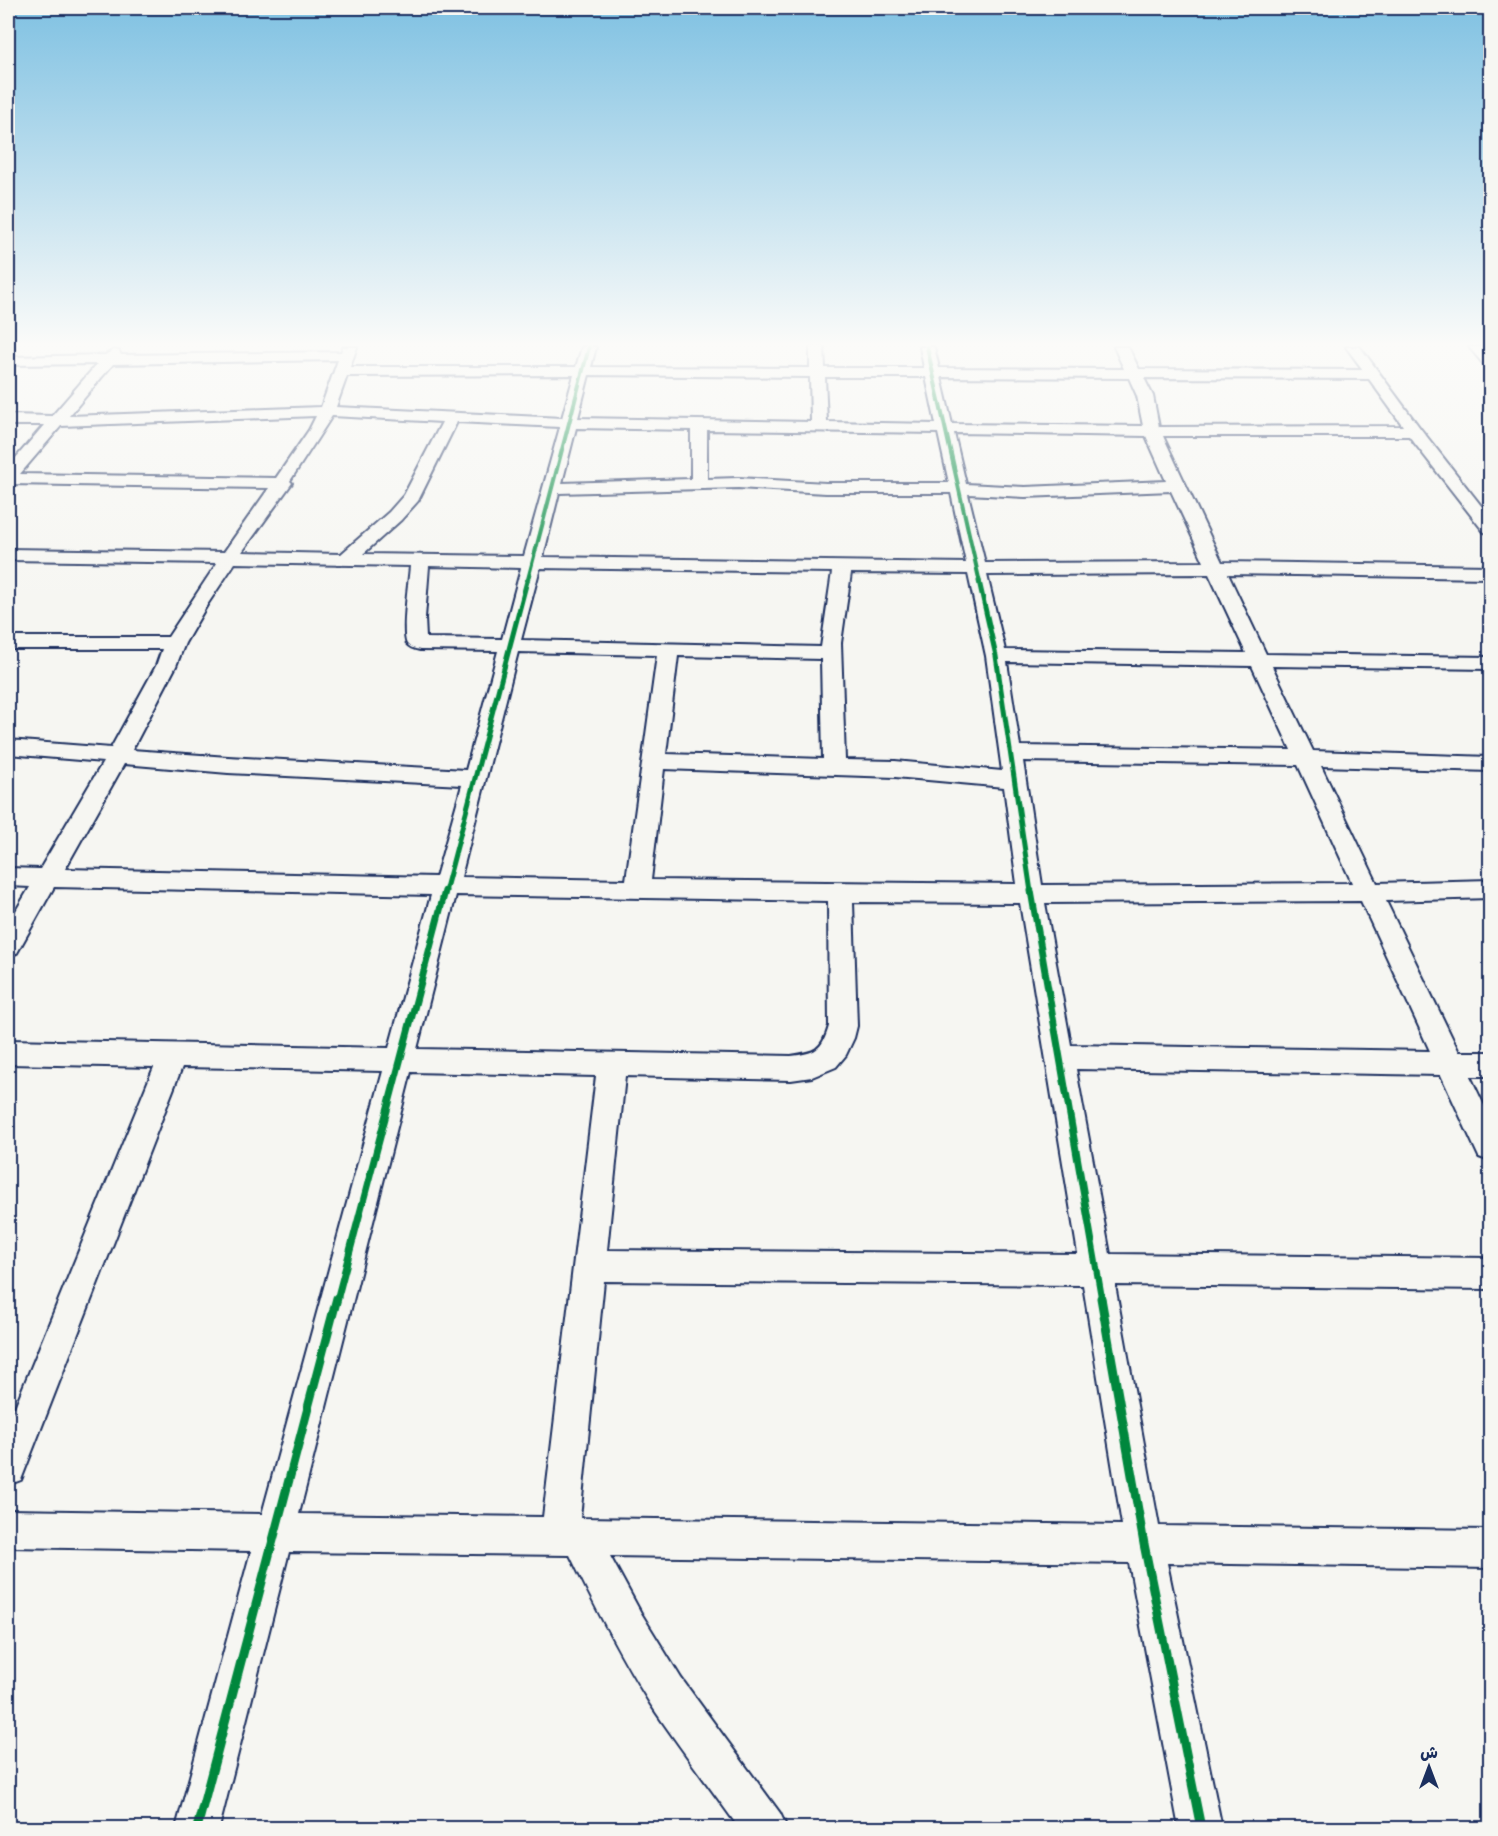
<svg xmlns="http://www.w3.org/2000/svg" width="1498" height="1836" viewBox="0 0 1498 1836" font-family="'Patrick Hand','Playpen Sans Arabic',sans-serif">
<rect width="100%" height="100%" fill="#f6f6f2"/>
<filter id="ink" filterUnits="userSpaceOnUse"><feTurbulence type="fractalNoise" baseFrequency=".0167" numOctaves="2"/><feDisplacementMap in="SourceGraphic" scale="12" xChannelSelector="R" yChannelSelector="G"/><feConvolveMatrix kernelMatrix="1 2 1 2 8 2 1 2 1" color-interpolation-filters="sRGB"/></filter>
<g filter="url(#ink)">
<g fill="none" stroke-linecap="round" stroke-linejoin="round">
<defs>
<g id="street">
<path d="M343 347H357L350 367H576L582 347H596L591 367 810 368V347H824L825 368H924L920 347H934L939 368 1124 369 1114 347H1128L1139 369 1363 370 1346 347H1360L1420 428 1490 517V533L1484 532 1409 436H1163L1222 562 1490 566V578L1228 574 1266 654 1490 657V669L1272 666 1313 751 1490 757V771L1321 766 1377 883 1490 880V898L1386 901 1459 1052H1490V1076H1470L1490 1118V1161L1479 1157 1441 1075 1076 1069 1110 1254 1490 1258V1289L1115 1285 1159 1526 1490 1530V1568L1167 1563 1222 1828H1179L1129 1563 610 1556 641 1613 681 1678 780 1813 787 1828H739C710 1787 679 1747 651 1705 621 1657 595 1607 570 1555L289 1552 219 1828H176L251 1551 8 1547V1510L262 1514 383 1071 182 1067 21 1480 8 1485V1424L154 1067 8 1064V1040L389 1048 431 895 54 887 17 953 8 956V924L30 887 8 886V868L40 869 103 762 8 754V740L111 748 156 666 162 649H8V637H168L217 563 8 560V549L224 552 269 488 8 484V467L44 425H8V415L52 416 97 364 8 365V357L105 355 114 350 119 351 121 355 341 352ZM338 360 321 407 69 416 113 364ZM574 375 562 418 336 407 347 376ZM589 375 810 377 811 422 578 418ZM825 377H926L936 424 827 422ZM941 377 1129 378 1137 396 1143 426 952 424ZM1144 378 1369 379 1403 426 1159 427 1153 396ZM316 416 309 430 276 478 20 474 61 426ZM332 416 442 422 404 495 389 512 341 554 242 552 292 483 290 481ZM457 422 560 427 524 556 363 554 401 520 418 501ZM576 428 691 430V479L562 483ZM707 430 938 433 949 483H826L738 478 707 479ZM954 433 1146 436 1166 481 1025 487 966 484ZM738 488 826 493H951L966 563 543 557 559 493ZM1171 491 1204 562 985 563 968 494 1025 497ZM235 563 410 566C409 580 401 633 407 644 410 648 415 649 420 650L498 651 466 770 228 757 132 750 176 666 185 643 207 605ZM429 566 521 568 502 639 426 638 425 618ZM540 568 832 572 821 647 521 640ZM851 573 968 574 986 656 1002 771 895 761 845 760 841 643ZM1209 574 1246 653 1005 650 987 575ZM518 652 657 655 626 880 461 877ZM678 656 821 659 823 759 666 754ZM1007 662 1252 666 1291 750 1020 746ZM1023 761 1298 765 1352 883 1042 885ZM124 764 228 773 462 785 436 877 65 869ZM664 769 895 777 1004 787 1017 884 651 880ZM456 895 828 901 829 1026C822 1051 815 1053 791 1056L417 1049ZM1361 901 1430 1051 1071 1045 1045 903ZM853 902 1020 903 1078 1254 607 1250 625 1076 791 1080 812 1077 836 1067 846 1055 854 1038 857 1026ZM411 1072 596 1076 543 1517 299 1514ZM604 1281 1083 1285 1122 1525 580 1518Z"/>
<path d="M1469 347H1484L1490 355V367L1485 366Z"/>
</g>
</defs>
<!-- street casing -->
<use href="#street" stroke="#1b2f5e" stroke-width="4"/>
<!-- street -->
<use href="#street" fill="#f6f6f2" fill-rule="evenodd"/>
<defs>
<g id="cycleway-far3">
<path d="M927 347 980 583"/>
<path d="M527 583 589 347"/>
</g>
<g id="cycleway-far2">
<path d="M979 581 996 656 1031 892"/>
<path d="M445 892 527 581"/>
</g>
<g id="cycleway-far1">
<path d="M1031 891 1102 1300"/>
<path d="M337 1300 445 891"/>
</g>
<g id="cycleway">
<path d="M1101 1298 1144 1544 1201 1828"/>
<path d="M197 1828 337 1298"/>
</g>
</defs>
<!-- cycleway-far3 casing -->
<use href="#cycleway-far3" stroke="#f6f6f2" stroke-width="6"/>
<!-- cycleway-far2 casing -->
<use href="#cycleway-far2" stroke="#f6f6f2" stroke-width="8"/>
<!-- cycleway-far1 casing -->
<use href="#cycleway-far1" stroke="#f6f6f2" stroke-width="10"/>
<!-- cycleway casing -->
<use href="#cycleway" stroke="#f6f6f2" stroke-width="13"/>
<!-- cycleway-far3 -->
<use href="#cycleway-far3" stroke="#00873e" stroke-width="4"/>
<!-- cycleway-far2 -->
<use href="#cycleway-far2" stroke="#00873e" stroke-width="5"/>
<!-- cycleway-far1 -->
<use href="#cycleway-far1" stroke="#00873e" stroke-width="7"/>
<!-- cycleway -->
<use href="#cycleway" stroke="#00873e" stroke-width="9"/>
</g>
</g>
<!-- sky -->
<linearGradient id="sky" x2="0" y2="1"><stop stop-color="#7fc1e2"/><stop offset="0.57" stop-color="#fbfbf9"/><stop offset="1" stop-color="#fbfbf9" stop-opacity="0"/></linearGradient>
<rect width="1498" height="604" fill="url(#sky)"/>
<!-- margin -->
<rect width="1498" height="1836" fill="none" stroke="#f6f6f2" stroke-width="30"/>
<rect x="15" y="15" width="1468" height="1806" fill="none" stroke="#1b2f5e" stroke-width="2" filter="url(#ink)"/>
<!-- north arrow -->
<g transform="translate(1429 1767)" stroke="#f6f6f2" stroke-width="4.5" paint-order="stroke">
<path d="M0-4.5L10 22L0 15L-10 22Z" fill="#1b2f5e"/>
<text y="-9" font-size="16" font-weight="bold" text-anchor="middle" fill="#1b2f5e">ش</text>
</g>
</svg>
